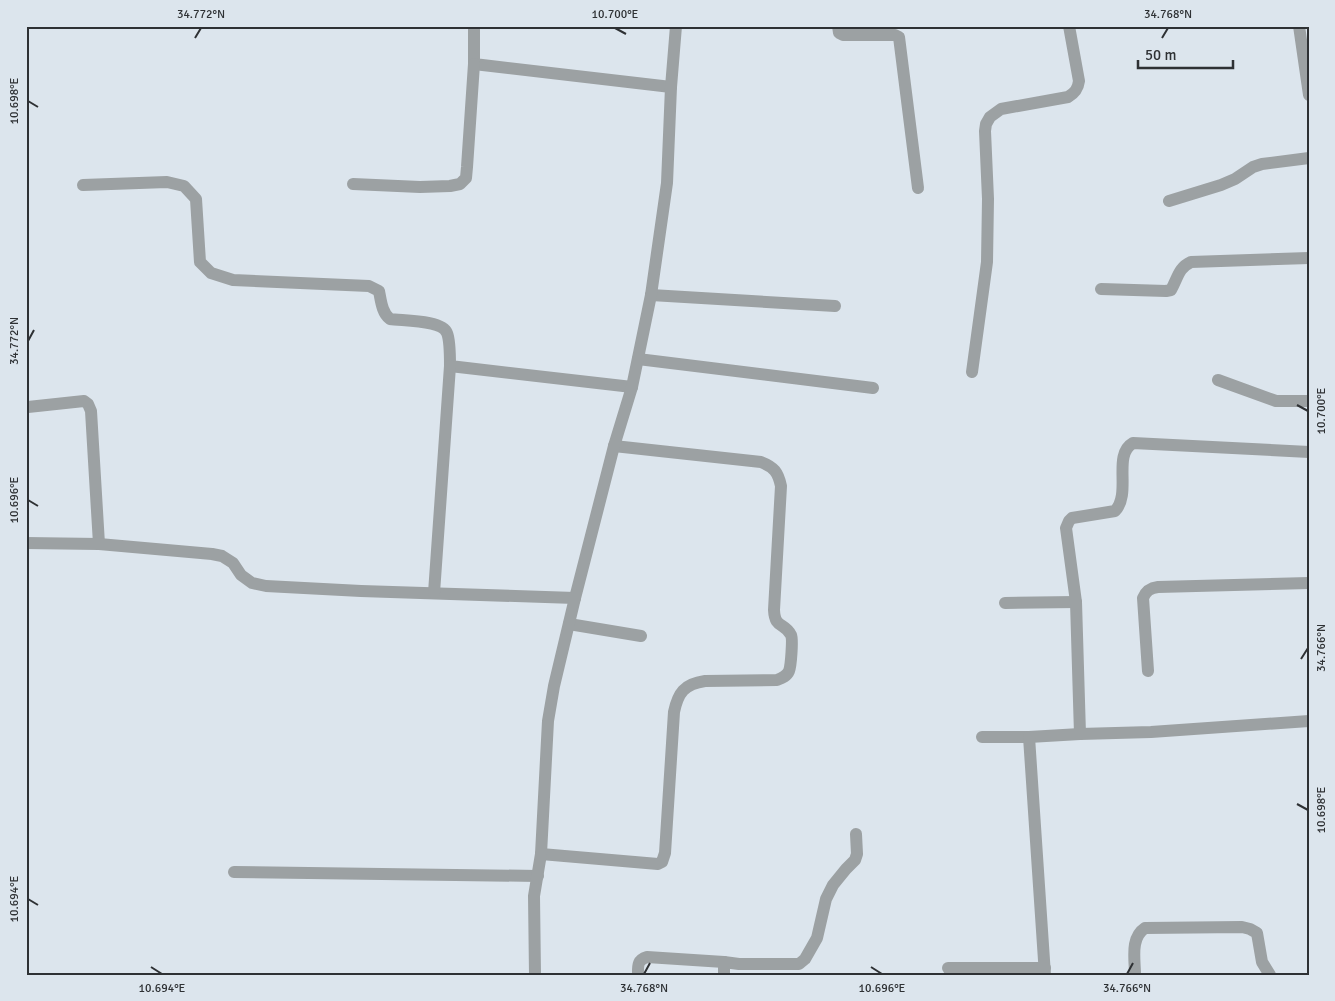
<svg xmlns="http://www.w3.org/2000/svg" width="1335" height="1001" viewBox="0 0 1335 1001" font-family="Signika,sans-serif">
<rect width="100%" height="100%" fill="#dce5ed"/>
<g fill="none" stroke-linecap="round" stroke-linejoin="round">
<!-- minor -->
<g stroke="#9ca1a3" stroke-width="12">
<path d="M474 26V64L671 87"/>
<path d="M838 26 839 33 843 35H895L899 37 918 188"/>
<path d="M1299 26 1309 95"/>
<path d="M353 184 420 187 450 186 460 184 466 178 467 167 474 64"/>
<path d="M83 185 167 182 184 186 196 199 200 262 211 273 233 280 369 286 379 291C381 301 382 313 390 319 403 321 442 320 447 333 450 340 450 358 450 366L632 387"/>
<path d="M1169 201 1221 185 1235 179 1253 167 1262 164 1309 158"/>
<path d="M1101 289 1166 291 1171 290C1178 278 1178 268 1191 262L1309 258"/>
<path d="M651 295 835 306"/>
<path d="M638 359 873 388"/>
<path d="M972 372 987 262 988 199 985 131 986 124 990 117 1001 109 1068 97C1075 93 1078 89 1079 81L1069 26"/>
<path d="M1218 380 1276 401H1309"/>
<path d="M28 407 84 401 88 404 91 411 99 544"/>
<path d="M26 543 99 544 212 554 222 556 233 563 241 575 252 583 266 586 361 591 575 598"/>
<path d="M434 593 450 366"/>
<path d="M1005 603 1076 602"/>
<path d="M569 624 641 636"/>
<path d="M1148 671 1143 598C1146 591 1150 588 1158 587L1309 583"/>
<path d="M1080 734 1076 602 1066 528 1069 521 1072 518 1115 511C1132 493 1112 455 1133 443L1309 452"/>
<path d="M982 737H1029L1080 734 1151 732 1309 721"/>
<path d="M1029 737 1045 975"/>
<path d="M541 854 658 864 662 862 665 853 674 712C678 693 684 684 705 681L777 680C782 678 787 676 789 671 791 666 793 639 791 635 784 622 775 629 774 610L781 486C778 472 774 467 761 462L614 446"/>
<path d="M234 872 538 876"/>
<path d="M948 968H1045"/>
<path d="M535 975 534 896 541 854 548 721 554 686 575 598 614 446 632 387 651 295 667 183 671 87 676 26"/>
<path d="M638 975C638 966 637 960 647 957L724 962"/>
<path d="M724 975V962L739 964H799L805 959 817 938 826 899 833 885 846 869 855 860 857 854 856 834"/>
<path d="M1135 975C1135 959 1130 938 1145 928L1242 927 1250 929 1257 933 1262 962 1270 975"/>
</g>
</g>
<!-- ticks -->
<path fill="none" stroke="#2e3134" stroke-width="2" d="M615 28 626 34M195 38 201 28M1162 38 1168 28M28 101 38 107M28 341 34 330M1297 405 1308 411M28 500 38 506M1301 659 1308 648M1297 804 1308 810M28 899 38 905M151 967 162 974M871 967 882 974M644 974 650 963M1127 974 1133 963"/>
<!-- border -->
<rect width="1335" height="1001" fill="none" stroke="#dce5ed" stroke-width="55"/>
<!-- scale -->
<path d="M1138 60v8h95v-8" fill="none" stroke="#2e3134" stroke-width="2.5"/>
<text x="1145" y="60" font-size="15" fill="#2e3134" stroke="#dce5ed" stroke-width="4" paint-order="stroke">50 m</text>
<rect x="28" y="28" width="1280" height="946" fill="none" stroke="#2e3134" stroke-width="2"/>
<g font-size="12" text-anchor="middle" fill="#2e3134">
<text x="201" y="18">34.772°N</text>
<text x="615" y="18">10.700°E</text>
<text x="1168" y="18">34.768°N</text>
<text transform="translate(14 101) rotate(-90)" y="4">10.698°E</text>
<text transform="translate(14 341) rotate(-90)" y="4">34.772°N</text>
<text transform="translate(1321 411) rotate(-90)" y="4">10.700°E</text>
<text transform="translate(14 500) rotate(-90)" y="4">10.696°E</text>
<text transform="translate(1321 648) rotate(-90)" y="4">34.766°N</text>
<text transform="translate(1321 810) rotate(-90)" y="4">10.698°E</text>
<text transform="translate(14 899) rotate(-90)" y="4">10.694°E</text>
<text x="162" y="992">10.694°E</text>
<text x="644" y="992">34.768°N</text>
<text x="882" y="992">10.696°E</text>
<text x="1127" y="992">34.766°N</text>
</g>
</svg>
